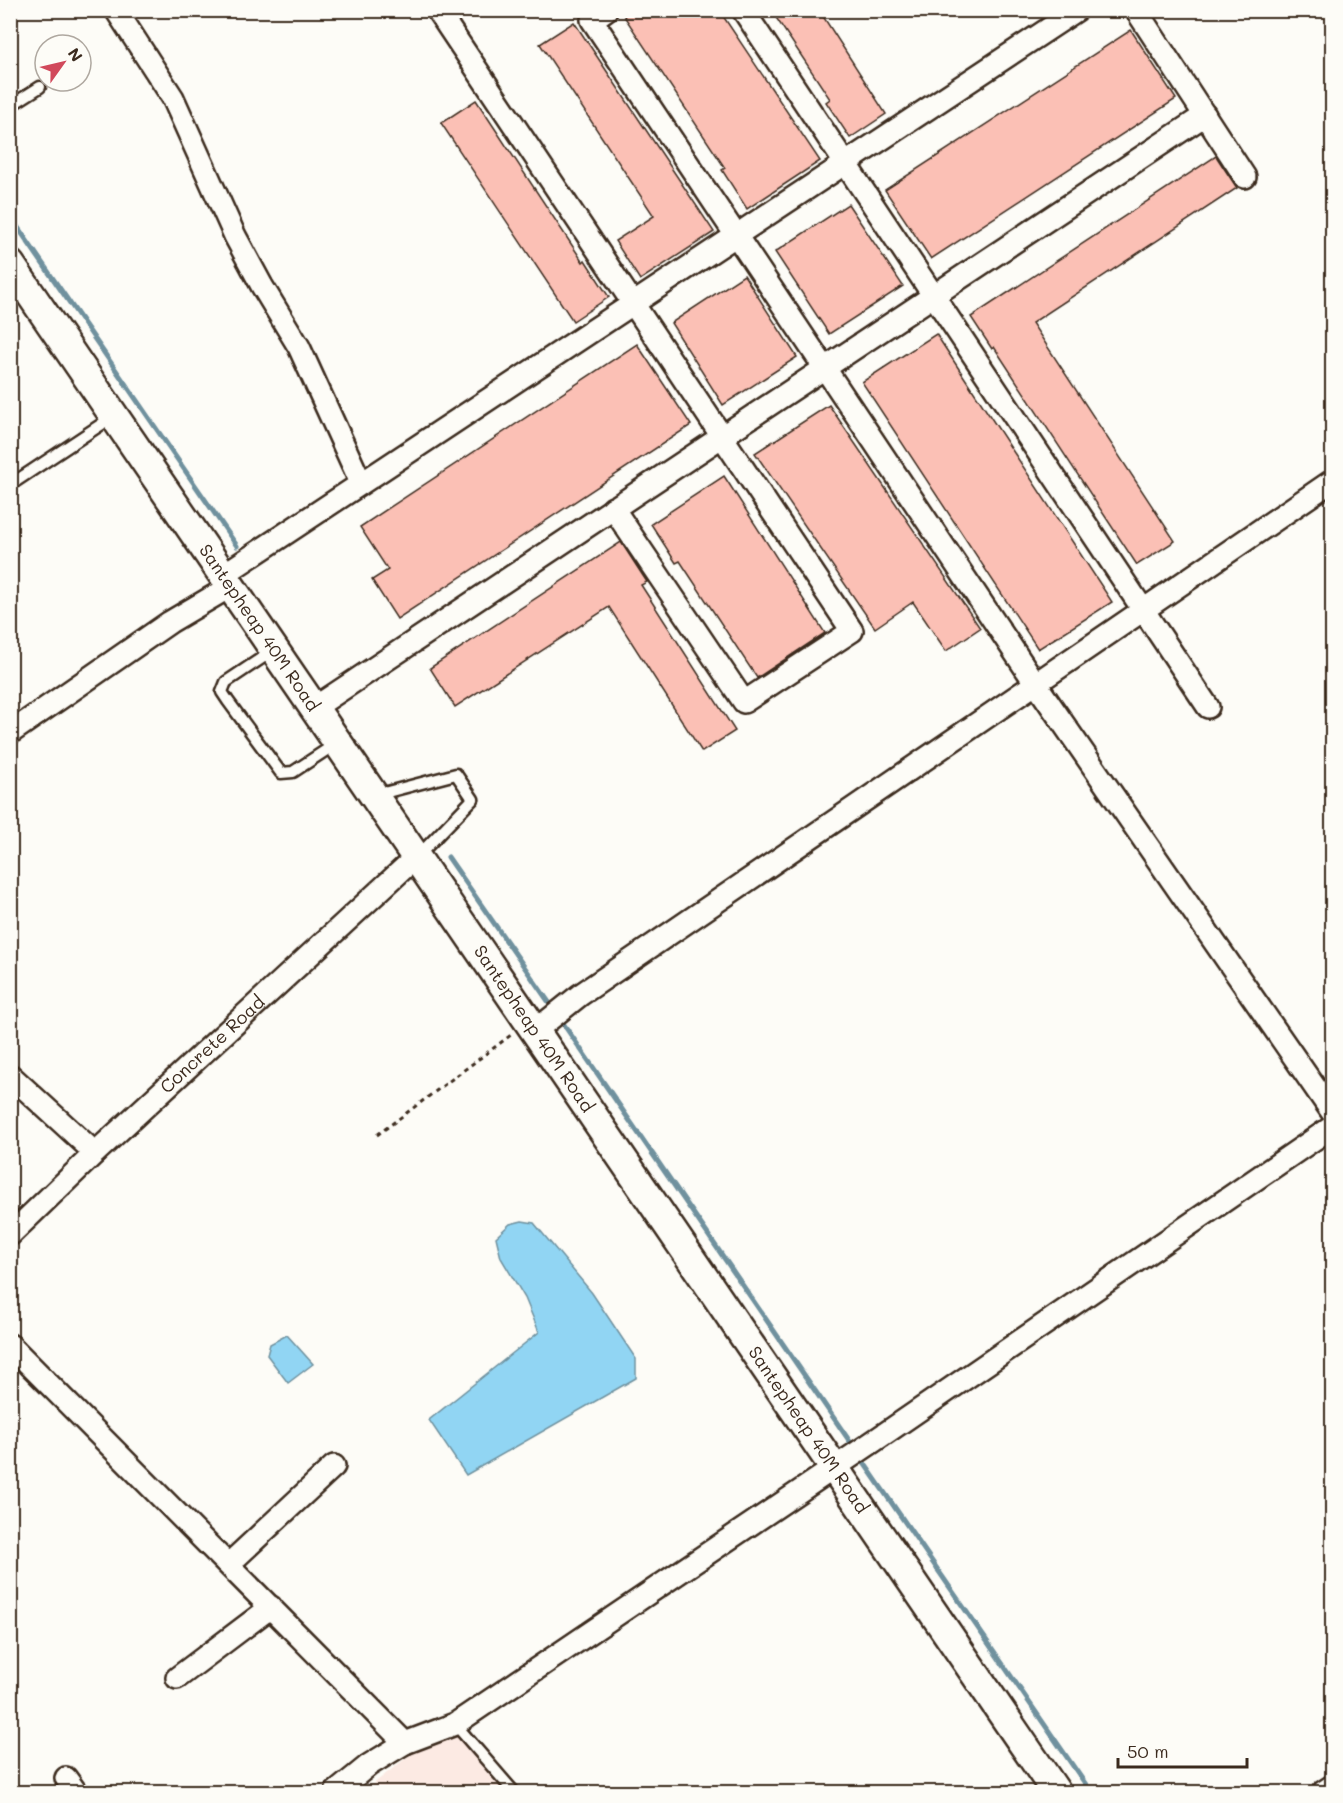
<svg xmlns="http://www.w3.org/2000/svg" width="1343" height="1803" viewBox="0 0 1343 1803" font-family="Mali,sans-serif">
<rect width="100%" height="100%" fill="#fdfcf7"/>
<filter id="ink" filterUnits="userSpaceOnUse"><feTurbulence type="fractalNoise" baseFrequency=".0167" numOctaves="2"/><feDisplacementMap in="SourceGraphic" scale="12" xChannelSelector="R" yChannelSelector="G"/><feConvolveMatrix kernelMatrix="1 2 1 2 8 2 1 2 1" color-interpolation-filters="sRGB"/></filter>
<g filter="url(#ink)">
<!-- built -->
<path fill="#fceae3" d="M458 1717 517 1792H363Z"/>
<!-- water -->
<g fill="#91d5f3" stroke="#6f919e" stroke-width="1.5">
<path d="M522 1221 534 1223 592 1293 636 1359V1378L466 1475 429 1420 539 1332 525 1298 501 1258 496 1237 510 1224Z"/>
<path d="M287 1335 313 1364 288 1383 267 1355 270 1344Z"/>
</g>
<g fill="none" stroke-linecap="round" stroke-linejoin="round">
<!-- stream -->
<g stroke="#6f919e" stroke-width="5">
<path d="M10 216 237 546"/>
<path d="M448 857 555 1011"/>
<path d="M560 1019 855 1449"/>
<path d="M860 1457 1091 1792"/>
</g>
</g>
<!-- building -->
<g fill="#fbc0b5" stroke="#3b2a1e" stroke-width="1.5">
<path d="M632 10H719L820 161 747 209 722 170 725 168 624 16Z"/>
<path d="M771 10H819L886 114 850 138 826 102 830 99Z"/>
<path d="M574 22 714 232 640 280 615 241 654 216 540 44Z"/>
<path d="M1131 30 1176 99 931 259 885 190Z"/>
<path d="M476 100 583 262 585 260 609 297 573 321 441 123Z"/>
<path d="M1216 156 1237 188 1032 323 1175 541 1137 565 994 347 992 349 971 317Z"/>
<path d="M848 204 903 286 829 334 775 252Z"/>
<path d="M744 275 797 357 723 405 671 323Z"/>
<path d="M936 334 1112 602 1038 649 862 382Z"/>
<path d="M637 344 691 425 397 619 372 580 388 570 360 527Z"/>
<path d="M829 405 980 628 946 651 913 602 875 628 755 453Z"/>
<path d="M724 476 825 633 757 678 680 561 676 563 651 524Z"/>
<path d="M621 542 647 582 641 585 735 731 702 752 609 607 455 707 430 668Z"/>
</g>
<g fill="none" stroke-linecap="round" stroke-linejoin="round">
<defs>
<g id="service">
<path d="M10 106 40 87"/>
<path d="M10 485 114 416"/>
<path d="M274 650 226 682 222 692 228 701 281 773 293 772 337 743"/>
<path d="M376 795 456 774 473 799 417 857"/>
<path d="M455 1724 514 1792"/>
</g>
<g id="minor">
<path d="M116 10 173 98 235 236 262 286 299 347 361 483"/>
<path d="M437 10 852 631 744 702 613 508"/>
<path d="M606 10 592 20 1036 684 1332 1112"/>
<path d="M743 10 1208 707"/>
<path d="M1136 10 1245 177"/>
<path d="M223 575 1077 10"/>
<path d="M314 708 1205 115"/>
<path d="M10 733 170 622 231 586"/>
<path d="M535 1031 580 995 1332 481"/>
<path d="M10 1075 95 1153"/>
<path id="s1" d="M10 1235 95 1153 416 857"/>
<path d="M10 1345 405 1743"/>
<path d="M229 1564 334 1466"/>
<path d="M177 1678 271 1607"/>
<path d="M66 1778 76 1792"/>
<path d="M336 1792 369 1765 405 1743 455 1724 880 1437 1332 1127"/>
<path d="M1323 1792 1332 1786"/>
</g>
<g id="secondary">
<path id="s2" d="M10 264 1056 1792"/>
</g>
</defs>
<!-- service casing -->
<use href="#service" stroke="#3b2a1e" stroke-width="15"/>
<!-- minor casing -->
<use href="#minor" stroke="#3b2a1e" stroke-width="26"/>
<!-- secondary casing -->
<use href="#secondary" stroke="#3b2a1e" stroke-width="33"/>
<!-- path -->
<path stroke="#3b2a1e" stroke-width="3" stroke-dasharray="4.5 4.5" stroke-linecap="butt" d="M377 1135 511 1035"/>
<!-- service -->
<use href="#service" stroke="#fdfcf7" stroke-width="10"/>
<!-- minor -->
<use href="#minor" stroke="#fdfcf7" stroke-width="21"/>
<!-- secondary -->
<use href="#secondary" stroke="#fdfcf7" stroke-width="28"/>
</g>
</g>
<g text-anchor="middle" stroke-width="4.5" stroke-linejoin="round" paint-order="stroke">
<!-- street labels -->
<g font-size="18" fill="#3b2a1e" stroke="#fdfcf7">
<text dy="6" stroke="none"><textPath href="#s2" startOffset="441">Santepheap 40M Road</textPath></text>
<text dy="6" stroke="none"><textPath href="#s2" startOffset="927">Santepheap 40M Road</textPath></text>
<text dy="6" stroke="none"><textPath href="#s1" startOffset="278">Concrete Road</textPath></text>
<text dy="6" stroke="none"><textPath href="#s2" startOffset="1413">Santepheap 40M Road</textPath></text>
</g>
</g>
<!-- margin -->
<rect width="1343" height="1803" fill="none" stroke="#fdfcf7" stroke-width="36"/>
<rect x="18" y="18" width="1307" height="1767" fill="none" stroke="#3b2a1e" stroke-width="2" filter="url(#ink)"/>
<!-- north arrow -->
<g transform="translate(63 63) rotate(56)"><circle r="28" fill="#fdfcf7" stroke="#afa8a0" stroke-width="1.5"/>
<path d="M0-4.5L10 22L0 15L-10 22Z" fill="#d1495b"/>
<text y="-9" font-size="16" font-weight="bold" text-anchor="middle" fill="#3b2a1e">N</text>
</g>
<!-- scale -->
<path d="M1118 1758v9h129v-9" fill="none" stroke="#3b2a1e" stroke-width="3"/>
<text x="1127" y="1758" font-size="18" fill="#3b2a1e" stroke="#fdfcf7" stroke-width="4.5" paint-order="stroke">50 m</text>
</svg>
